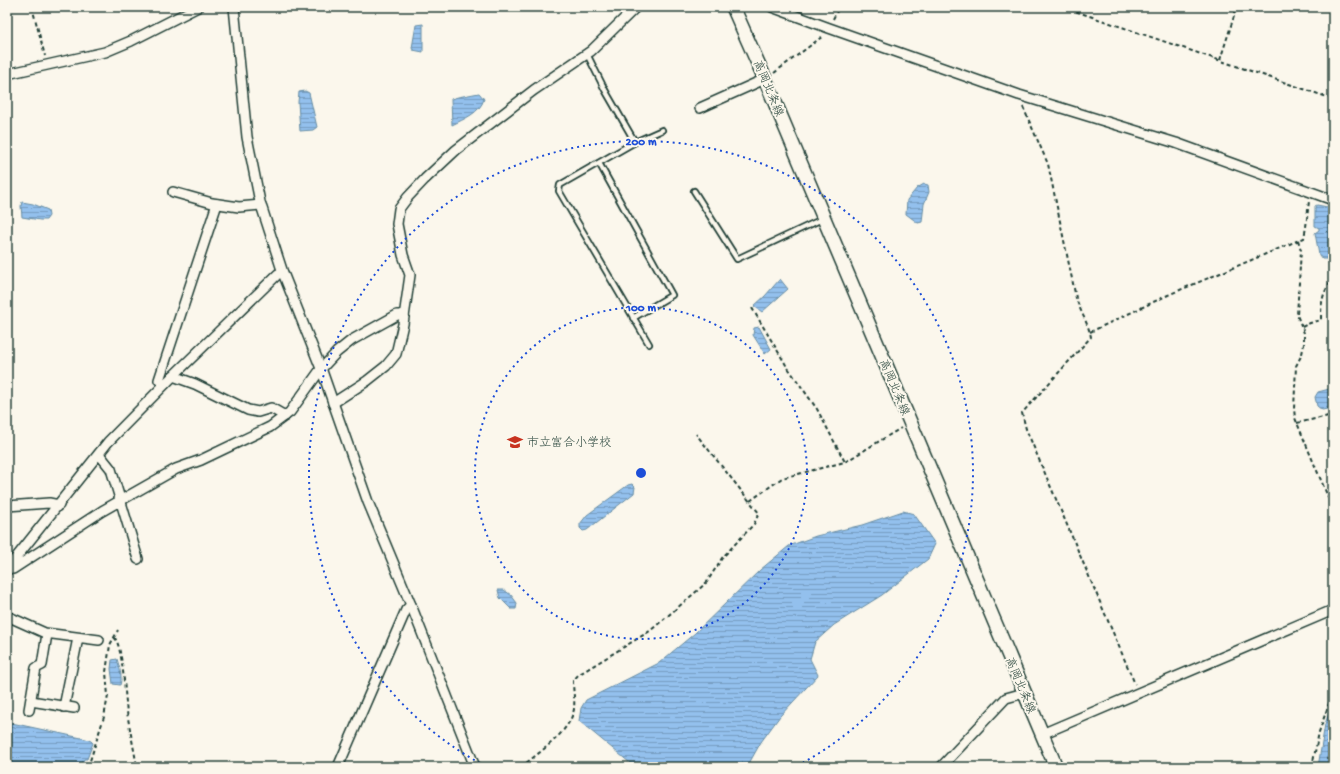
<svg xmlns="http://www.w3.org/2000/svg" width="1340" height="774" viewBox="0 0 1340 774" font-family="'Gochi Hand','Klee One',sans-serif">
<defs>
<pattern id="water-rules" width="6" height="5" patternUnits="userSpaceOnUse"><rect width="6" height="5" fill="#93c0ed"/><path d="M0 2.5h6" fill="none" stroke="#779dc1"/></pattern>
</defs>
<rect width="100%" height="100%" fill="#fbf7ec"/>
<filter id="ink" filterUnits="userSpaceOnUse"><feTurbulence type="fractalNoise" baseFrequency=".025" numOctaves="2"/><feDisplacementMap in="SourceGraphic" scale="8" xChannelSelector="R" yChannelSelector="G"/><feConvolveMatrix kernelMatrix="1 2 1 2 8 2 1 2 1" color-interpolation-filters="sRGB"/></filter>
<g filter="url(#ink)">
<!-- water -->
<g fill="url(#water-rules)" stroke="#658ca3">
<path d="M423 24V52L413 50 412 48 416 25Z"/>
<path d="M305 91 309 93 317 127 313 130 300 131 298 102 299 92Z"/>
<path d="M479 93 484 99C480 113 464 119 452 125L451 99 458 97Z"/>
<path d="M924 184 928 185 929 192 924 204 922 222 918 223 906 214 907 200 917 188Z"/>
<path d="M22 202 33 204 48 210 49 216 46 220H40L22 217 21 206Z"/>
<path d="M1317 205 1333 208V259H1322L1319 255 1315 233 1319 230V228L1315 226V206Z"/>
<path d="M780 279 788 289 762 312 754 306 765 296Z"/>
<path d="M759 327 771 349 765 354 753 335 754 328Z"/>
<path d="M1333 388V408L1322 410 1317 406 1315 397 1318 392Z"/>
<path d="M632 484 635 487 634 493 587 530 583 531 580 528V524L587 515 628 485Z"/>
<path d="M903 511 914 514 935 544 928 559 882 595 834 625 815 642 810 659 818 675 780 716 761 742 747 767H635L579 721 581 708 586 700 659 663 695 633 760 570 789 546 816 536 862 525Z"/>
<path d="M498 590H504L511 595 517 603 516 609H511L500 598Z"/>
<path d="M117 659C119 666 123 677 120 685L113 684 111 669 112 660Z"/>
<path d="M1333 702V767H1318L1325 724Z"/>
<path d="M7 722 86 739 91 741 93 743 87 759H84L81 767H7Z"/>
</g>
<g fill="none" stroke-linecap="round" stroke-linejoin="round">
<defs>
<g id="lane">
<path d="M587 54 605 90 635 142"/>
<path d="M599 163 672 295 633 318"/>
<path d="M694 191 737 259 822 219"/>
<path d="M649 344 559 191 560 185 635 142 662 130"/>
</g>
<g id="street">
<path d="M234 7 247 137 260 202 283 273 322 371 368 502 411 605 475 767"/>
<path d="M772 7 829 28 1019 95 1176 143 1333 200"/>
<path d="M7 74 105 52 131 41 198 7"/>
<path d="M700 108 765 79"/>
<path d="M173 192 212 203 239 207 261 205"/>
<path d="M173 376 195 384 248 410 258 412 271 408 285 416"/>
<path d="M165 384 159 380 217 204"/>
<path d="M333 403 367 381 386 366 396 354 403 324 410 275 403 255 397 224 399 209 408 197 425 179 456 150 534 90 591 51 636 7"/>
<path d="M99 454 111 469 138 559"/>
<path d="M7 506 49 503 59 505"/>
<path d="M9 567 13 569 102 511 176 469 201 460 270 427 290 412 321 369 337 352 352 340 397 315H404"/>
<path d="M7 569 108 442 173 376 278 274 283 273"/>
<path d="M7 616 45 633 99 640"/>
<path d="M31 701 74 708"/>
<path d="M64 707 78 638"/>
<path d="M29 710 36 668 42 665 47 634"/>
<path d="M1042 734 1333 610"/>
<path d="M338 767 406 610 411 605"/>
<path d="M941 767 1006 698 1024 693"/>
</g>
<path id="secondary" d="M733 7 765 79 1056 767"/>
</defs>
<!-- lane casing -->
<use href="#lane" stroke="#1f3d34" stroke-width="8"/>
<!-- street casing -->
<use href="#street" stroke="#1f3d34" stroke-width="12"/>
<!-- secondary casing -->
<use href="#secondary" stroke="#1f3d34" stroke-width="16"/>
<!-- path -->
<g stroke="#1f3d34" stroke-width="2" stroke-dasharray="4 3" stroke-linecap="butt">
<path d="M32 7 45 56"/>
<path d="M1063 7 1333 99"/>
<path d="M833 19 839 7"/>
<path d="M1220 60 1237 7"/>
<path d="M774 73 823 36"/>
<path d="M1023 107 1048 164 1076 298C1080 311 1088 323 1091 337L1022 413 1026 429 1135 684"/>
<path d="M1298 240 1301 250 1297 315 1304 333V344L1302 354 1296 366 1294 409 1295 418 1333 509"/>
<path d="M752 308 786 365 817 409 845 462"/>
<path d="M1302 327 1310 323 1321 320C1321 302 1322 293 1333 279"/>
<path d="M1090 332 1168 295 1304 238 1306 227 1309 201"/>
<path d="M1297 423 1333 415"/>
<path d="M750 501 782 478 845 462 901 428"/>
<path d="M114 637C123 645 125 698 127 712 130 731 134 749 137 767"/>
<path d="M88 767 104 717 108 696 106 672 110 645 118 630"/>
<path d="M521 767C538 753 570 733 574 709 575 700 573 690 573 681L578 675 650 631 697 591 707 582 722 558 754 524 759 513 696 434"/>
<path d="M1312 767 1319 732 1333 692"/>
</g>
<!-- lane -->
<use href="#lane" stroke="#fbf7ec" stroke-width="4.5"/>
<!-- street -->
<use href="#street" stroke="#fbf7ec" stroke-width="9"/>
<!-- secondary -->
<use href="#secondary" stroke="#fbf7ec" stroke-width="13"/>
</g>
</g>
<!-- distance rings -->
<g fill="none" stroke="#1d4ed8" stroke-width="2" stroke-dasharray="2 4">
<circle cx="641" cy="473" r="166"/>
<path d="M485 766A332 332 0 1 1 797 766"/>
</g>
<!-- icons -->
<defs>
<symbol id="school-bare" viewBox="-9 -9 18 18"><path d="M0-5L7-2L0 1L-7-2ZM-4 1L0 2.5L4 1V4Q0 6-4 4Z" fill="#c8321e" stroke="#fbf7ec" stroke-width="2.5" paint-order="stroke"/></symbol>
</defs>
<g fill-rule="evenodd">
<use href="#school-bare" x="504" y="431" width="22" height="22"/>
</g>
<g text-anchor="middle" stroke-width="4" stroke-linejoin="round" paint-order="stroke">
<!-- street labels -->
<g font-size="12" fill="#1f3d34" stroke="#fbf7ec">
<text transform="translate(769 88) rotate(67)" y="4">高岡北条線</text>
<text transform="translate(895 387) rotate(67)" y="4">高岡北条線</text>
<text transform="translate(1021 685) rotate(67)" y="4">高岡北条線</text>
</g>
<!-- poi labels -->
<g font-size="12" fill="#1f3d34" stroke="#fbf7ec" text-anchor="start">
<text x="527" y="446">市立富合小学校</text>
</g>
</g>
<circle cx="641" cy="473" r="6" fill="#1d4ed8" stroke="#fbf7ec" stroke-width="2"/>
<g font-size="12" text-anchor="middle" font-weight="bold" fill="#1d4ed8" stroke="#fbf7ec" stroke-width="4" stroke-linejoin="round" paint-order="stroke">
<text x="641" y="145">200 m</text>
<text x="641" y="311">100 m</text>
</g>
<!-- margin -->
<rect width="1340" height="774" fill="none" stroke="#fbf7ec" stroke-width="24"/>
<rect x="12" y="12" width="1316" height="750" fill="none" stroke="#1f3d34" stroke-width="1.5" filter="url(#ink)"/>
</svg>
